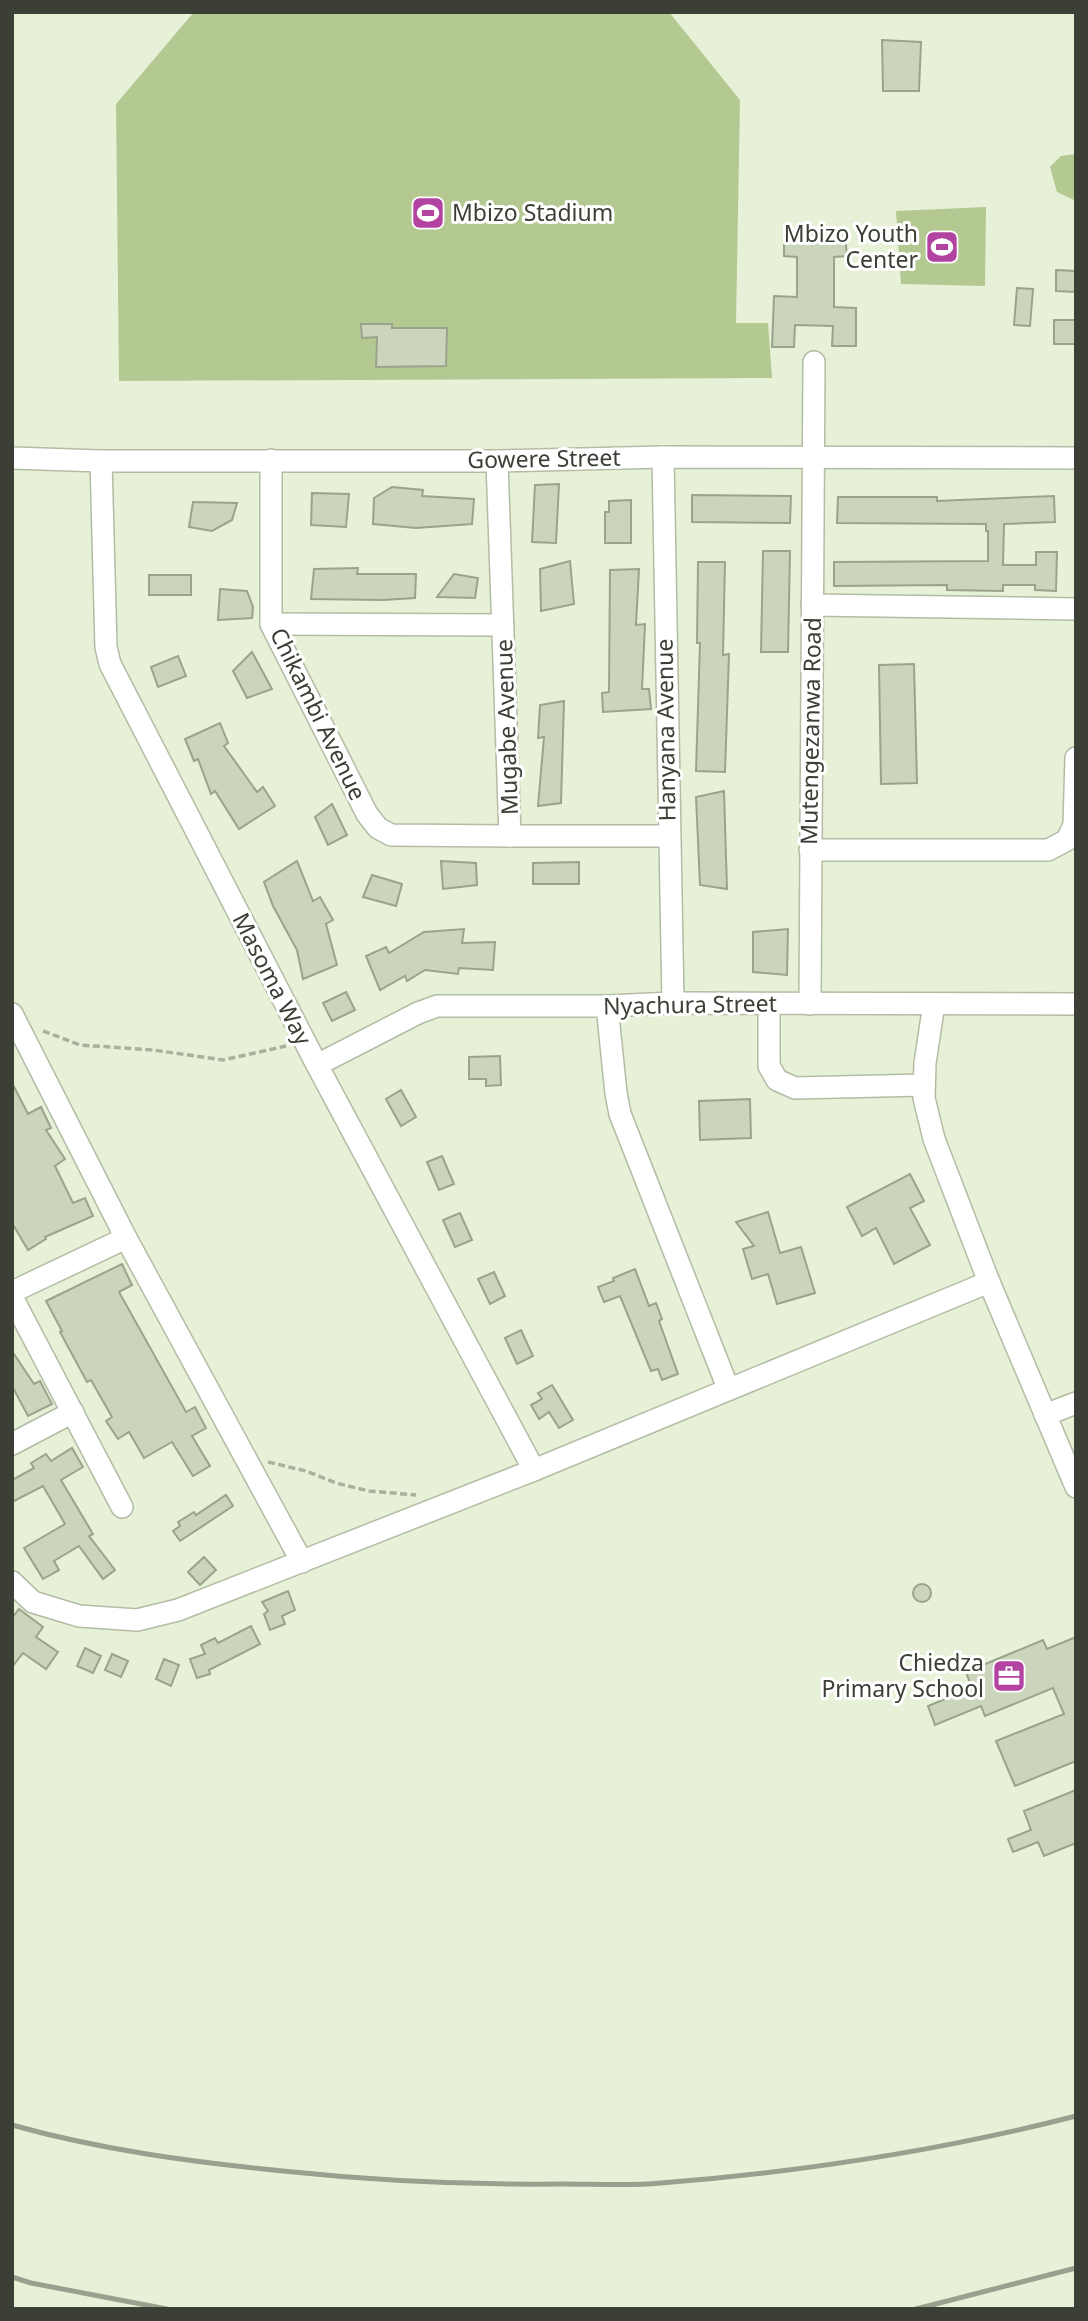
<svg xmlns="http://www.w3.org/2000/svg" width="1088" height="2321" viewBox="0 0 1088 2321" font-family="'Noto Sans',sans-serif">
<rect width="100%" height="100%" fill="#e7f1d8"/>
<!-- green -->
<g fill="#b4c892">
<path d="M194 12H669L740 100 736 323H768L772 378 119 381 116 104Z"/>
<path d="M1076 154V201L1057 192 1050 167 1061 156Z"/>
<path d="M986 207 985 286 901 284 896 211Z"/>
</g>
<!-- building -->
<g fill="#cbd5bc" stroke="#9aa38b" stroke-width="2">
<path d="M882 40 921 42 919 91H883Z"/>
<path d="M845 233 847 256 834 257V307L856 308V346H832L833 326 795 325 794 347H772L774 296 797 297V257L784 256V236Z"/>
<path d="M1056 270 1076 271V292L1056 291Z"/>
<path d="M1017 288 1033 289 1030 326 1014 325Z"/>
<rect x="1054" y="320" width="22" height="24"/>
<path d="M361 324H392V328H447L446 366 376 367 377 337 362 338Z"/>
<path d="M559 484 556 543 532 542 535 485Z"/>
<path d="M392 487 423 490 422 496 474 499 472 524 416 528 373 524 374 498Z"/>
<path d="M312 493 349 494 346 527 311 525Z"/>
<path d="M692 495 791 496 790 523 692 522Z"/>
<path d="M1054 496 1055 522 1004 524 1003 565H1036V552H1057L1056 591 1035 590V585H1003V591L947 590V585L834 586V562L988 561V531H986V524L837 523 838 497H937V501Z"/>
<path d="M631 500V543H605V512H609V501Z"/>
<path d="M193 502 237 503 232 520 212 531 189 527Z"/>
<path d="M763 551H790L788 652H761Z"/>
<path d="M570 561 574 604 541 611 540 569Z"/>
<path d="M698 562H725L723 655 729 654 725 772 696 771 700 643H697Z"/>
<path d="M358 568 357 574H416L415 598 383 600 311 599 314 569Z"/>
<path d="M639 569 636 625 645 624 642 689H649L651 709 603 712 602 693 609 692 610 570Z"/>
<path d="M454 574 478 578 475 598 437 597Z"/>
<rect x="149" y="575" width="42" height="20"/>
<path d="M220 589 247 591 253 607 252 618 218 620Z"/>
<path d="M252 652 272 689 247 698 233 671Z"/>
<path d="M178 656 186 676 158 687 151 667Z"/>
<path d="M914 664 917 783 881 784 879 665Z"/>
<path d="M564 701 561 803 538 806 544 737 538 738 540 705Z"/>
<path d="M220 723 228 743 224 746 257 792 263 787 275 806 239 829 215 791 211 794 198 759 194 761 185 739Z"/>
<path d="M724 791 727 889 700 885 696 797Z"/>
<path d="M332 804 347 835 328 845 315 817Z"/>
<path d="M297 861 313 901 320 897 333 920 326 924 337 965 303 979 297 950 273 906 264 882Z"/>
<path d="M441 861 476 863 477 885 443 889Z"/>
<path d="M579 862V884H533V863Z"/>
<path d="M372 875 402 884 396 906 363 897Z"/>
<path d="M464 929 462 943 495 942 493 970 459 968 458 974 425 970 407 981 405 976 380 990 366 956 386 947 389 953 424 932Z"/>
<path d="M788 929 787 975 753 972V932Z"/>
<path d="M346 992 355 1010 332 1021 323 1003Z"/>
<path d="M500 1056 501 1085 486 1086V1079H469V1057Z"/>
<path d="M12 1083 28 1114 41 1107 51 1128 46 1130 65 1159 55 1166 73 1203 85 1198 93 1216 45 1237 46 1239 28 1250 12 1223Z"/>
<path d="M401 1090 416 1117 401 1126 386 1099Z"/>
<path d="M750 1099 751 1138 700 1140 699 1101Z"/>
<path d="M442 1156 454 1184 439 1190 427 1162Z"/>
<path d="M910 1174 924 1201 910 1208 930 1245 894 1264 876 1228 862 1236 847 1207Z"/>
<path d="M768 1212 780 1253 801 1247 815 1293 777 1304 768 1274 752 1279 743 1249 754 1246 736 1222Z"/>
<path d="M460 1213 472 1240 455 1247 443 1220Z"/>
<path d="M122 1264 132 1285 119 1292 186 1412 195 1407 206 1428 192 1436 210 1466 193 1476 172 1442 144 1458 129 1432 118 1439 106 1421 112 1417 91 1380 87 1382 60 1332 62 1331 46 1301Z"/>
<path d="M635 1269 649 1306 656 1303 662 1319 659 1321 678 1374 662 1380 658 1369 651 1371 620 1296 604 1302 598 1287 614 1281 613 1278Z"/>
<path d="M494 1272 505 1296 490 1304 478 1279Z"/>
<path d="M521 1330 533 1356 517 1364 505 1338Z"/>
<path d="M12 1351 34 1384 40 1381 52 1404 28 1416 12 1386Z"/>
<path d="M552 1385 573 1420 559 1428 549 1412 539 1419 531 1405 542 1399 538 1393Z"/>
<path d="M72 1448 83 1467 61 1480 93 1534 89 1536 115 1570 103 1579 79 1546 54 1561 59 1570 43 1579 24 1548 65 1524 43 1486 12 1502V1480L34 1468 31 1463 46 1454 51 1461Z"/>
<path d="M226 1495 233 1506 180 1541 173 1531 180 1526 178 1522 194 1512 196 1515Z"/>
<path d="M204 1557 216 1570 200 1585 188 1572Z"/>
<circle cx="922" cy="1593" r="9"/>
<path d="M288 1591 295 1610 282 1616 285 1624 270 1630 264 1614 268 1611 262 1602Z"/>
<path d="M19 1609 43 1627 36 1637 58 1652 46 1669 23 1653 12 1667V1618Z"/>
<path d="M251 1626 260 1644 209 1670 210 1674 197 1678 190 1659 205 1654 201 1645 215 1638 218 1643Z"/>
<path d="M1076 1637V1761L1015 1786 996 1741 1064 1714 1053 1688 985 1716 981 1706 935 1725 928 1706 972 1688 966 1672 1043 1640 1047 1649Z"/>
<path d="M85 1648 101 1656 93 1673 77 1666Z"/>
<path d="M112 1654 128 1661 121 1677 105 1670Z"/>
<path d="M164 1659 179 1665 171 1686 156 1679Z"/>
<path d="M1076 1790V1843L1044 1856 1038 1842 1013 1852 1008 1839 1031 1830 1024 1811Z"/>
</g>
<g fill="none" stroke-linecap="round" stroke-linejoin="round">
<defs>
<g id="minor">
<path d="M663 457 673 1003"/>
<path d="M12 458 101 461H497L663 457 1076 458"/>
<path d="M271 460V624L367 814 378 828 391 835 510 836"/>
<path d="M101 461 106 647 110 664 317 1065 534 1470"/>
<path d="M497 461 510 836H668"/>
<path d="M812 605 1076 609"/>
<path d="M271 624 503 625"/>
<path d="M810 850H1048L1067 840 1074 825 1076 758"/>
<path d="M769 1004V1066L777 1080 795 1088 924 1085"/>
<path d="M810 1004 814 362"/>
<path d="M934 1004 925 1063 924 1098 934 1139 989 1282 1076 1487"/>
<path d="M607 1006 616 1093 620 1114 728 1388"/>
<path d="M12 1014 126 1238 302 1562"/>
<path d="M317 1065 418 1013 437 1006H607L673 1003 1076 1004"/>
<path d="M12 1292 126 1238"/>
<path d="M12 1297 122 1507"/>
<path d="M1045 1415 1076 1403"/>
<path d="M12 1444 73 1412"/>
<path d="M12 1582 33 1602 79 1616 137 1620 178 1610 534 1470 989 1282"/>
</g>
</defs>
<!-- minor casing -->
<use href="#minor" stroke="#b3bca4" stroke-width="24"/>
<!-- path -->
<g stroke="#a9b19e" stroke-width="3.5" stroke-dasharray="7 3.5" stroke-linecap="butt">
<path d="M43 1031 80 1045 153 1050 223 1060 286 1046"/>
<path d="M268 1462 306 1471 336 1483 369 1491 416 1495"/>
</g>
<!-- minor -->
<use href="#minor" stroke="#fff" stroke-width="21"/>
<!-- rail -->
<g stroke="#99a18e" stroke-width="5">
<path d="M12 2125C101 2150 192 2162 283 2171 377 2181 470 2185 563 2184 596 2184 629 2186 661 2183 800 2172 940 2151 1076 2116"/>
<path d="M12 2277 31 2283 167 2309"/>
<path d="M916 2309 1076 2268"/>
</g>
</g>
<!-- icons -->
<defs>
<symbol id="stadium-square" viewBox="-11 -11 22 22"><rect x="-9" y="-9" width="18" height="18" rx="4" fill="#b243a0" stroke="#fff"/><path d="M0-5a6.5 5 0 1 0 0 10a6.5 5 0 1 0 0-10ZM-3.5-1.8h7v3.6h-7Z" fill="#fff"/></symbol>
<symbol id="office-square" viewBox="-11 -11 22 22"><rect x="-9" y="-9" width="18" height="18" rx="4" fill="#b243a0" stroke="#fff"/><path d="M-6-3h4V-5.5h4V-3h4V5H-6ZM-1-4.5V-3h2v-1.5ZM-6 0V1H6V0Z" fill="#fff"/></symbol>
</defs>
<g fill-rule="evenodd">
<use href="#stadium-square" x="409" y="194" width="38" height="38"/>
<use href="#stadium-square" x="923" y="228" width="38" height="38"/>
<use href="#office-square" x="990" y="1657" width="38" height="38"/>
</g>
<g text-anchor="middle" stroke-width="6" stroke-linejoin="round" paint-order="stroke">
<!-- poi labels -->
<g font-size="23" fill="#3b3f35" stroke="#fff" text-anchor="end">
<text x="452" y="221" text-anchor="start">Mbizo Stadium</text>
<text x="918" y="242">Mbizo Youth<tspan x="918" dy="26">Center</tspan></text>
<text x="984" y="1671">Chiedza<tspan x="984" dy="26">Primary School</tspan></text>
</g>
<!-- street labels -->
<g font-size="23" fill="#3b3f35" stroke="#fff">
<text transform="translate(544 459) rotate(-1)" y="8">Gowere Street</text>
<text transform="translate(318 714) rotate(64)" y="8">Chikambi Avenue</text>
<text transform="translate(507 727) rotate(-92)" y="8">Mugabe Avenue</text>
<text transform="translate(666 730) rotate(-91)" y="8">Hanyana Avenue</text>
<text transform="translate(811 731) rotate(-89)" y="8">Mutengezanwa Road</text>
<text transform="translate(272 979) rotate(63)" y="8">Masoma Way</text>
<text transform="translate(690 1005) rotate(-1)" y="8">Nyachura Street</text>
</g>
</g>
<!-- border -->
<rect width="1088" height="2321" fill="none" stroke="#3b3f35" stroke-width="28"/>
</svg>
